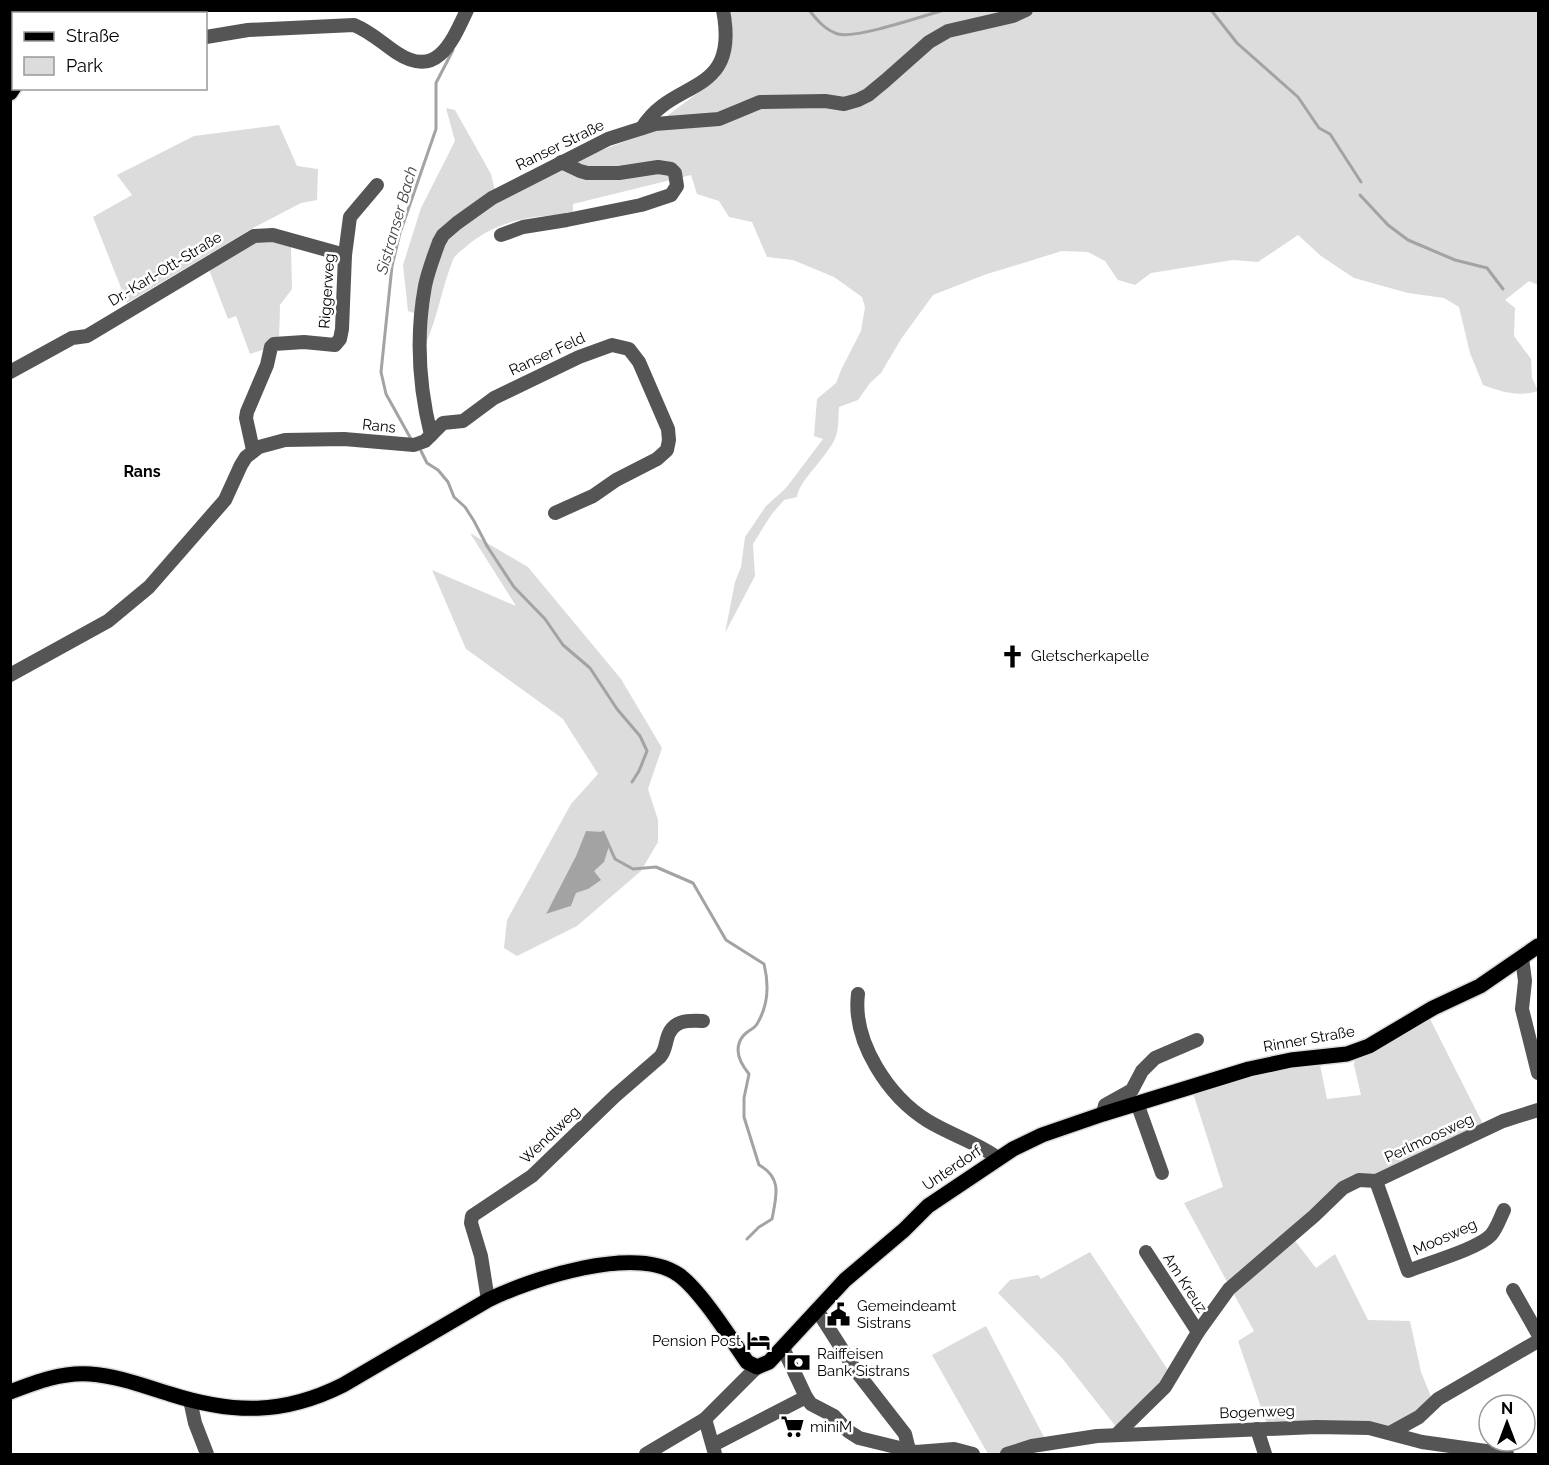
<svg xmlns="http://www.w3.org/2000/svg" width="1549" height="1465" viewBox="0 0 1549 1465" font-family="Raleway,sans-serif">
<rect width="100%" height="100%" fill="#fff"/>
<!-- green -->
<g fill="#dcdcdc" fill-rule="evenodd">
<path d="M729 11H1538V285L1529 281 1505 300 1515 308 1514 336 1531 359 1532 378 1538 391C1519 397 1502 392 1483 385L1470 353 1459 307 1444 298 1408 293 1354 278 1321 256 1298 235 1258 262 1233 260 1151 273 1135 285 1118 280 1105 261 1088 252 1062 251 984 275 933 295 901 339 881 373 870 383 858 400 839 407C838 416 839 428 836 436 829 456 799 480 797 497L784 500 771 515 753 544 755 576 725 633 735 582 741 567 745 537 766 506 786 488 823 439 814 436 817 399 836 383 841 370 861 331 865 307 862 297 834 277 793 260 767 257 752 222 729 217 719 201 697 194 691 175 573 204V215C535 215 500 219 469 244 464 249 456 253 453 260 442 287 438 316 426 343L428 318 408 311 403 265 421 208 455 141 446 108 455 110 491 174 497 199 555 167 640 136 719 77 729 48 732 22Z"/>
<path d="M279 125 297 166 318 169 317 200 301 203 253 228 127 303 93 217 132 195 117 175 194 136Z"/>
<path d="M269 240 291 246 292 289 280 305 279 340 265 349 250 354 236 316 228 319 208 267 252 242Z"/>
<path d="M470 533 528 567 621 679 662 748 648 789 658 820V842L641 871 577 926 517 956 504 948 507 920 571 804 598 774 563 719 466 649 432 570 516 606ZM586 831 593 871 588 889 576 893 571 906 546 914 576 856Z"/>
<path d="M1430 1019 1484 1126 1380 1176H1362L1289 1233 1316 1268 1335 1254 1368 1320 1410 1321 1421 1372 1432 1399 1419 1414 1388 1428 1266 1422 1238 1341 1254 1331 1184 1203 1223 1187 1193 1093 1268 1070 1320 1065 1327 1099 1361 1095 1354 1065 1355 1058 1375 1051Z"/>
<path d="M1090 1252 1170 1373 1117 1428 1062 1358 998 1293 1010 1280 1038 1275 1041 1279Z"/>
<path d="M986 1326 1045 1439 1000 1453 988 1454 932 1355Z"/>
</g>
<!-- water -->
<path fill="#a3a3a3" d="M586 831 603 832 609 846 604 862 594 871 601 880 588 889 576 893 571 906 546 914 576 856Z"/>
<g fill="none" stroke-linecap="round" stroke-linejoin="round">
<!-- stream -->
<g stroke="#a3a3a3" stroke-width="3">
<path d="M809 10C817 20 825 30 838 34 856 39 923 16 944 10"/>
<path d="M1211 10 1237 43 1298 97 1319 128 1330 134 1361 182"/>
<path d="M1360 195 1388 225 1408 240 1455 260 1487 268 1503 289"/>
<path d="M411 439 386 394 381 372 392 266 400 233 436 129V83L453 50"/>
<path d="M421 451 427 463 438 470 448 482 454 497 465 507 474 521 487 546 514 587 545 619 563 645 590 668 617 709 640 736 647 751 639 771 632 782"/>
<path d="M603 832 615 859 633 869 656 867 693 883 726 940 764 964C769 984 768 1006 757 1024 754 1029 747 1031 743 1036 733 1049 739 1062 749 1074L744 1098V1117L759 1165C783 1178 776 1197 772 1219L759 1227 747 1239"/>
</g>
<defs>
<g id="major">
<path d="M54 14 56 10"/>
<path d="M10 93 14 87"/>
<path d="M10 1392C36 1382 62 1372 90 1374 118 1376 144 1386 170 1394 233 1414 283 1415 343 1385L488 1300C531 1279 635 1244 679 1275 701 1291 731 1339 747 1362L757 1367 769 1362 845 1280 904 1230 928 1206 1013 1149 1042 1135 1103 1114 1249 1069 1291 1060 1347 1054 1369 1046 1433 1008 1480 986 1538 946"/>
</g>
</defs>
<!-- major casing -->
<use href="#major" stroke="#dbdbdb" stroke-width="18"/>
<!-- minor -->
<g stroke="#555" stroke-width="14">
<path d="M161 10V14"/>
<path d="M206 37 248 30 354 25C371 32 382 43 397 53 437 79 452 42 467 10"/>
<path d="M642 128C673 77 740 98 723 10"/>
<path d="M501 235 523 227 567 220 641 205 671 195 677 186 675 173 671 169 658 167 619 173H587L580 171 561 162"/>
<path d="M10 372 72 338 87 336 254 236 273 235 345 255"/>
<path d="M431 435 443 423 463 421 494 398 579 357 612 345 629 349 639 362 668 429 669 440 667 450 657 459 616 480 593 496 555 513"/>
<path d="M253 450 246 418 247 412 267 365 271 347 274 344 304 342 335 345 340 339 342 329 345 255 350 217 377 185"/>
<path d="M10 675 108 621 149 587 225 500 241 465 246 457 259 447 285 440 344 439 414 445 425 441 431 435C419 387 416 335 425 286 428 271 434 256 439 242L443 235 457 223 492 198 608 139 655 124 719 119 760 102 825 101 844 104 858 100 868 95 885 81 929 42 948 31 1013 16 1026 10"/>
<path d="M1522 958 1525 981 1522 1009 1538 1073"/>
<path d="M858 994C852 1042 889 1097 928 1121 951 1135 976 1142 998 1158"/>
<path d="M1137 1103 1162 1173"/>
<path d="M1103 1114 1105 1105 1132 1090 1142 1071 1155 1058 1197 1040"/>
<path d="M1376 1181 1408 1271C1427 1263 1478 1249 1491 1235 1497 1228 1500 1218 1504 1210"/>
<path d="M1146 1252 1198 1332"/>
<path d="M1513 1290 1538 1334"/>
<path d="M488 1300 481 1256 471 1223 472 1216 532 1176 615 1096 660 1057C665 1051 665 1046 667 1039 672 1020 687 1020 703 1021"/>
<path d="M817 1310 856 1371 905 1434 909 1450"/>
<path d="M783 1348 806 1397"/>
<path d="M190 1400 195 1423 207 1454"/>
<path d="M705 1419 715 1454"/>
<path d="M1257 1429 1265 1454"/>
<path d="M1390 1433 1419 1417 1438 1399 1538 1341"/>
<path d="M1116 1435 1165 1387 1198 1332 1229 1289 1314 1216 1343 1188 1359 1180 1376 1181 1503 1121 1538 1110"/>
<path d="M713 1445 806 1397 811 1404 834 1416 848 1431 859 1438 916 1452 954 1449 973 1454"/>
<path d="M646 1454 705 1419 757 1367"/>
<path d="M1007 1454 1032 1446 1097 1436 1316 1427 1369 1428 1422 1442 1507 1454"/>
</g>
<!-- major -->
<use href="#major" stroke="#000" stroke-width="15"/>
</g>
<!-- icons -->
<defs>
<symbol id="church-bare" viewBox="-9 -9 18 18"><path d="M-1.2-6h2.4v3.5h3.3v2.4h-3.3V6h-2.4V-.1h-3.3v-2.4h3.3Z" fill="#000" stroke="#fff" stroke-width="2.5" paint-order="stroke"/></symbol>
<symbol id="civic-bare" viewBox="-9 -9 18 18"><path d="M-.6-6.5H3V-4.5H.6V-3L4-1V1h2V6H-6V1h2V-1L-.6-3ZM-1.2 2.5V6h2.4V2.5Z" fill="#000" stroke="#fff" stroke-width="2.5" paint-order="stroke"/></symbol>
<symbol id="hotel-bare" viewBox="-9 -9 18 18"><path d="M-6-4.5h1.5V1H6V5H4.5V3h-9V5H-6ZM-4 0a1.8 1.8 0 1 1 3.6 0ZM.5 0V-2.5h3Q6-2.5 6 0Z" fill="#000" stroke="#fff" stroke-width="2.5" paint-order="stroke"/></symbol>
<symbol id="bank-bare" viewBox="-9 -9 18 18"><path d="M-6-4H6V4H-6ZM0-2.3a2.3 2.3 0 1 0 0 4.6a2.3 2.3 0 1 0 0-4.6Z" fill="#000" stroke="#fff" stroke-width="2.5" paint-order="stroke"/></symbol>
<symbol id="supermarket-bare" viewBox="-9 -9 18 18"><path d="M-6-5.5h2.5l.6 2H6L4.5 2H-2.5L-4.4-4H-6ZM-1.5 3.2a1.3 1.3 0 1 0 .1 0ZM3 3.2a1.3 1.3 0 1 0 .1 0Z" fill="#000" stroke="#fff" stroke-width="2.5" paint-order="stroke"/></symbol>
</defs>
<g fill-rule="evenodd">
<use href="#church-bare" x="996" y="640" width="33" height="33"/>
<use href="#civic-bare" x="822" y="1298" width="33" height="33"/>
<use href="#hotel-bare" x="742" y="1324" width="33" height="33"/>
<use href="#bank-bare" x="782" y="1346" width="33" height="33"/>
<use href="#supermarket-bare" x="776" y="1410" width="33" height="33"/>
</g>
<g text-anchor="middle" stroke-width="5" stroke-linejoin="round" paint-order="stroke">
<!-- street labels -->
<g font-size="15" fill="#000" stroke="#fff">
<text transform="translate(560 145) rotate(-26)" y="5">Ranser Straße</text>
<text transform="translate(165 269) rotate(-31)" y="5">Dr.-Karl-Ott-Straße</text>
<text transform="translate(327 291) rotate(-86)" y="5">Riggerweg</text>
<text transform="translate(547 354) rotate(-25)" y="5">Ranser Feld</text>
<text transform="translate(379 426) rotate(6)" y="5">Rans</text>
<text transform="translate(1309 1039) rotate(-10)" y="5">Rinner Straße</text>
<text transform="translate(550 1135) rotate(-44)" y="5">Wendlweg</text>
<text transform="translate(1429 1138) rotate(-25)" y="5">Perlmoosweg</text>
<text transform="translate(952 1168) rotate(-34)" y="5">Unterdorf</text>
<text transform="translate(1445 1237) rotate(-24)" y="5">Moosweg</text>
<text transform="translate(1185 1283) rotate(57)" y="5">Am Kreuz</text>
<text transform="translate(1257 1412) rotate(-2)" y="5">Bogenweg</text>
</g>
<!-- poi labels -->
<g font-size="15" fill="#000" stroke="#fff" text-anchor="start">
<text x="1031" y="661">Gletscherkapelle</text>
<text x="857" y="1311">Gemeindeamt<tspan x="857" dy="17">Sistrans</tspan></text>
<text x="741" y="1346" text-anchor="end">Pension Post</text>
<text x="817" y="1359">Raiffeisen<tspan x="817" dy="17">Bank Sistrans</tspan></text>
<text x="810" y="1432">miniM</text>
</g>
<!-- water labels -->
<g font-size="16" font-style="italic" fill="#444" stroke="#fff">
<text transform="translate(396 220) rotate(-74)" y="6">Sistranser Bach</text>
</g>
<!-- neighbourhood labels -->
<g font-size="16" font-weight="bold" fill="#000" stroke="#fff">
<text x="142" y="477">Rans</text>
</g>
</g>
<!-- border -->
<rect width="1549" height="1465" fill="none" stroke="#000000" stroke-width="24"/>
<!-- legend -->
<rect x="12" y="12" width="195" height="78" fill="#ffffff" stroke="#999999" stroke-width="1.5"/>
<rect x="24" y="32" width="30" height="9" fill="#000000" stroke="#999999" stroke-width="1.5"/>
<text x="66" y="42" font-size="18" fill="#000000">Straße</text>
<rect x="24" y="57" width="30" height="18" fill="#dcdcdc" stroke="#999999" stroke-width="1.5"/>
<text x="66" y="72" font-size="18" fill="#000000">Park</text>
<!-- north arrow -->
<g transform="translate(1507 1423)"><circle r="28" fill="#ffffff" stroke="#999999" stroke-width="1.5"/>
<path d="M0-4.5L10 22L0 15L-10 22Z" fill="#000000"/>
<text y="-9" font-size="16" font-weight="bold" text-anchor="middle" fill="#000000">N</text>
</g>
</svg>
